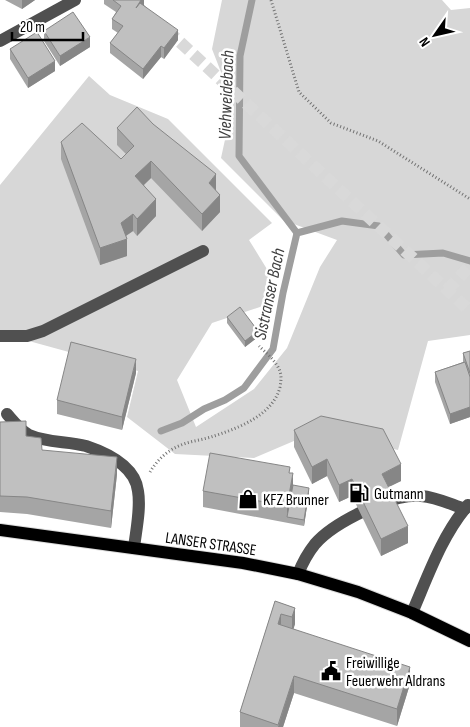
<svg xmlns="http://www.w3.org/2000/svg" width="470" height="727" viewBox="0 0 470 727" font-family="'Sofia Sans Condensed',sans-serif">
<rect width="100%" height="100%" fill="#fff"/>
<!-- green -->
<path fill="#d7d7d7" d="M222 0H442L451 10 470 8V335L428 341 398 450 315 432 254 458 175 454 127 417 138 371 7 335 0 337V185L89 76 110 95 168 119 272 223 249 240 270 274 272 303 212 323 177 380 196 427 254 389 287 348 320 267 337 240 283 220 221 158 233 103 212 49Z"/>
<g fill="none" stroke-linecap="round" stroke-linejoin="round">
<!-- stream -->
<g stroke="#9e9e9e" stroke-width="7">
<path d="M252 0 240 56 239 156 297 233"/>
<path d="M161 431 182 423 204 409 225 400 244 388 273 349 283 293 297 233 342 221 379 226 404 255 443 253 470 261"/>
</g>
<!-- minor-tunnel -->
<g stroke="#d9d9d9" stroke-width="12" stroke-dasharray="12 6" stroke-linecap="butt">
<path d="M167 30 470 311"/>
<path d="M447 290 470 266"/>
</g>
<defs>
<path id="major" d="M0 530 243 563 298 574 358 592 412 613 470 641"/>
</defs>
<!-- major casing -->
<use href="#major" stroke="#dbdbdb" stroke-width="14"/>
<!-- path -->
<g stroke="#727272" stroke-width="3" stroke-dasharray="1 2.5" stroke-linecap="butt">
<path d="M271 0 299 92 331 123 378 141 470 199"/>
<path d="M150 472C157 460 168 450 181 445 191 441 201 440 211 437 236 429 273 416 280 387 281 381 282 375 279 369 275 360 265 352 259 346"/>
</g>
<!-- minor -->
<g stroke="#505050" stroke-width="12">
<path d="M0 41 75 0"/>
<path d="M0 336H27L43 331 203 251"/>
<path d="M7 414C14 422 20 430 29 435 47 443 68 441 86 446 107 453 135 466 138 491 141 509 136 530 134 548"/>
<path d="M298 574C302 564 307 554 315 544 333 523 392 493 421 496 436 497 450 504 465 509"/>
<path d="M412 613C428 576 442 535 468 505"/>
</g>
<!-- major -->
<use href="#major" stroke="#000" stroke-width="12"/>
</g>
<!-- wall -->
<g fill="#a5a5a5">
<path d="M5 0H35L22 9Z"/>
<path d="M104 0H144V5L178 40 164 59 161 57 143 79 110 53V43L118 33 112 29V19L116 12 104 4Z"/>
<path d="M44 31 90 47 60 66 44 41Z"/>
<path d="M10 49 55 71 28 88 10 59Z"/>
<path d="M117 128 216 191 220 212 202 231 151 178 144 185 156 216 137 236 133 231 126 236 127 256 100 265 61 159V142L121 159 126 154 117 145Z"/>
<path d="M227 317 258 337 245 347 227 323Z"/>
<path d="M470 351V417L450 424 435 382V372L463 362V353Z"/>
<path d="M136 373 122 430 57 414V400Z"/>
<path d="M0 422 26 436 42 450 117 474 111 528 27 514 0 512Z"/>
<path d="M294 430 401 481 389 487 408 543 381 556 352 496 339 502 327 476 312 484 294 447Z"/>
<path d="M290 473 293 485 309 493 304 526 203 507V491Z"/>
<path d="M275 601 295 608V624L293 629 410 684 397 726 294 693 283 727H240V712Z"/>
</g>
<!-- shaded-wall -->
<g fill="#868686">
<path d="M22 0H35L22 9Z"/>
<path d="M141 0H144V5L136 8Z"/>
<path d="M178 30V40L164 59V48Z"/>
<path d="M90 37V47L60 66V56Z"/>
<path d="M161 46V57L143 79V69Z"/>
<path d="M55 61V71L28 88V78Z"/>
<path d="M151 161V178L135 193V176Z"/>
<path d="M216 174V191L209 183Z"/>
<path d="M220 195V212L202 231V214Z"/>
<path d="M156 199V216L137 236V219Z"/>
<path d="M133 214V231L121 239V223Z"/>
<path d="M127 239V256L100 265V248Z"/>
<path d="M258 331V337L245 347V341Z"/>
<path d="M136 359V373L122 430V417Z"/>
<path d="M470 407V417L450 424V414Z"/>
<path d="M117 457V474L111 528V511Z"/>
<path d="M327 459V476L312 484V467Z"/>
<path d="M401 464V481L382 490V474Z"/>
<path d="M293 473V490L287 517V506Z"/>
<path d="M352 479V496L339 502V485Z"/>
<path d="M309 488V493L304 526V520Z"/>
<path d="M408 526V543L381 556V539Z"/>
<path d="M295 608V624L292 634V617Z"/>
<path d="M281 614V630L278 624Z"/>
<path d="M410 667V684L397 726V709Z"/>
<path d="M294 676V693L283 727H278Z"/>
</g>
<!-- building -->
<g fill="#c0c0c0" stroke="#868686">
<path d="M113 0H141L136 8 140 3 178 30 164 48 161 46 143 69 110 43 123 26 112 19 121 6Z"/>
<path d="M73 12 90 37 60 56 44 31Z"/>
<path d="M37 32 55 61 28 78 10 49Z"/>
<path d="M137 107 153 124 216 174 209 183 220 195 202 214 151 161 135 176 156 199 137 219 133 214 121 223 127 239 100 248 61 142 82 123 121 159 134 146 117 128Z"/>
<path d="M240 307 258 331 245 341 227 317Z"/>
<path d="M71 342 136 359 122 417 57 400Z"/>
<path d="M470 351V373L463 353Z"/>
<path d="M465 362 470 377V407L450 414 435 372Z"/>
<path d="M321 416 383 429 401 464 382 474 408 526 381 539 352 479 339 485 327 459 312 467 294 430Z"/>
<path d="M26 421V436L41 438 42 450 117 457 111 511 27 497 0 496V422Z"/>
<path d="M210 453 290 467 289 473H293L287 506 203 491Z"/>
<path d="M293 485 309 488 304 520 287 517Z"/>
<path d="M275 601 295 608 292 617 281 614 278 624 410 667 397 709 294 676 278 725 240 712Z"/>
</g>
<!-- icons -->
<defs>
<symbol id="fuel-bare" viewBox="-9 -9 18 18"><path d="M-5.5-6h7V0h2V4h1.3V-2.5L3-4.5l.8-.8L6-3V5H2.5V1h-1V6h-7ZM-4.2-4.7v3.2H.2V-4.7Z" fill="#000" stroke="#fff" stroke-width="2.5" paint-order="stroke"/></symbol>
<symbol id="shop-bare" viewBox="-9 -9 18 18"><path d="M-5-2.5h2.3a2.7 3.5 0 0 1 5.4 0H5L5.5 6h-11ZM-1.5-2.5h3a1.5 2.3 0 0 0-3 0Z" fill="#000" stroke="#fff" stroke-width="2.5" paint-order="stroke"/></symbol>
<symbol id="civic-bare" viewBox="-9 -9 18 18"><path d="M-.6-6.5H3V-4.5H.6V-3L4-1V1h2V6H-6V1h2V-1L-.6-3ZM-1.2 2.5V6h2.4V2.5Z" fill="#000" stroke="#fff" stroke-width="2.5" paint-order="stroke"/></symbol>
</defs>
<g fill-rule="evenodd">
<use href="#fuel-bare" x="345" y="479" width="28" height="28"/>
<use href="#shop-bare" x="234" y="485" width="28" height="28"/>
<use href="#civic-bare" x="317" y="657" width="28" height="28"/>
</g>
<g text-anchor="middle" stroke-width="5" stroke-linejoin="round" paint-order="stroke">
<!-- poi labels -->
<g font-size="16" fill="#000" stroke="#fff" text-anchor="start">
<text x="374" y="499">Gutmann</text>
<text x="263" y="505">KFZ Brunner</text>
<text x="346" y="668">Freiwillige<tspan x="346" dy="18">Feuerwehr Aldrans</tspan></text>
</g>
<!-- street labels -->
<g font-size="16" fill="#000" stroke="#fff">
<text transform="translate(211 543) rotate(8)" y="6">LANSER STRASSE</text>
</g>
<!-- water labels -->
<g font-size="18" font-style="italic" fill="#3f3f3f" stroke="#fff">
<text transform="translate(226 95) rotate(-88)" y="6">Viehweidebach</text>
<text transform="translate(269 294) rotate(-78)" y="6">Sistranser Bach</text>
</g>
</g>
<!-- north arrow -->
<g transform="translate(435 35) rotate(236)" stroke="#ffffff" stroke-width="4" paint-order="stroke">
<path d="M0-4L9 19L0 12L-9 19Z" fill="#000000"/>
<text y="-8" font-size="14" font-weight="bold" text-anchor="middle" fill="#000000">N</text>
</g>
<!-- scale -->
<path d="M12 32v8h71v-8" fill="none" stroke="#000000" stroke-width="2.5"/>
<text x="20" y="32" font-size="15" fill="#000000" stroke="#ffffff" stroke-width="4" paint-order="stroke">20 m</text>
</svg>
